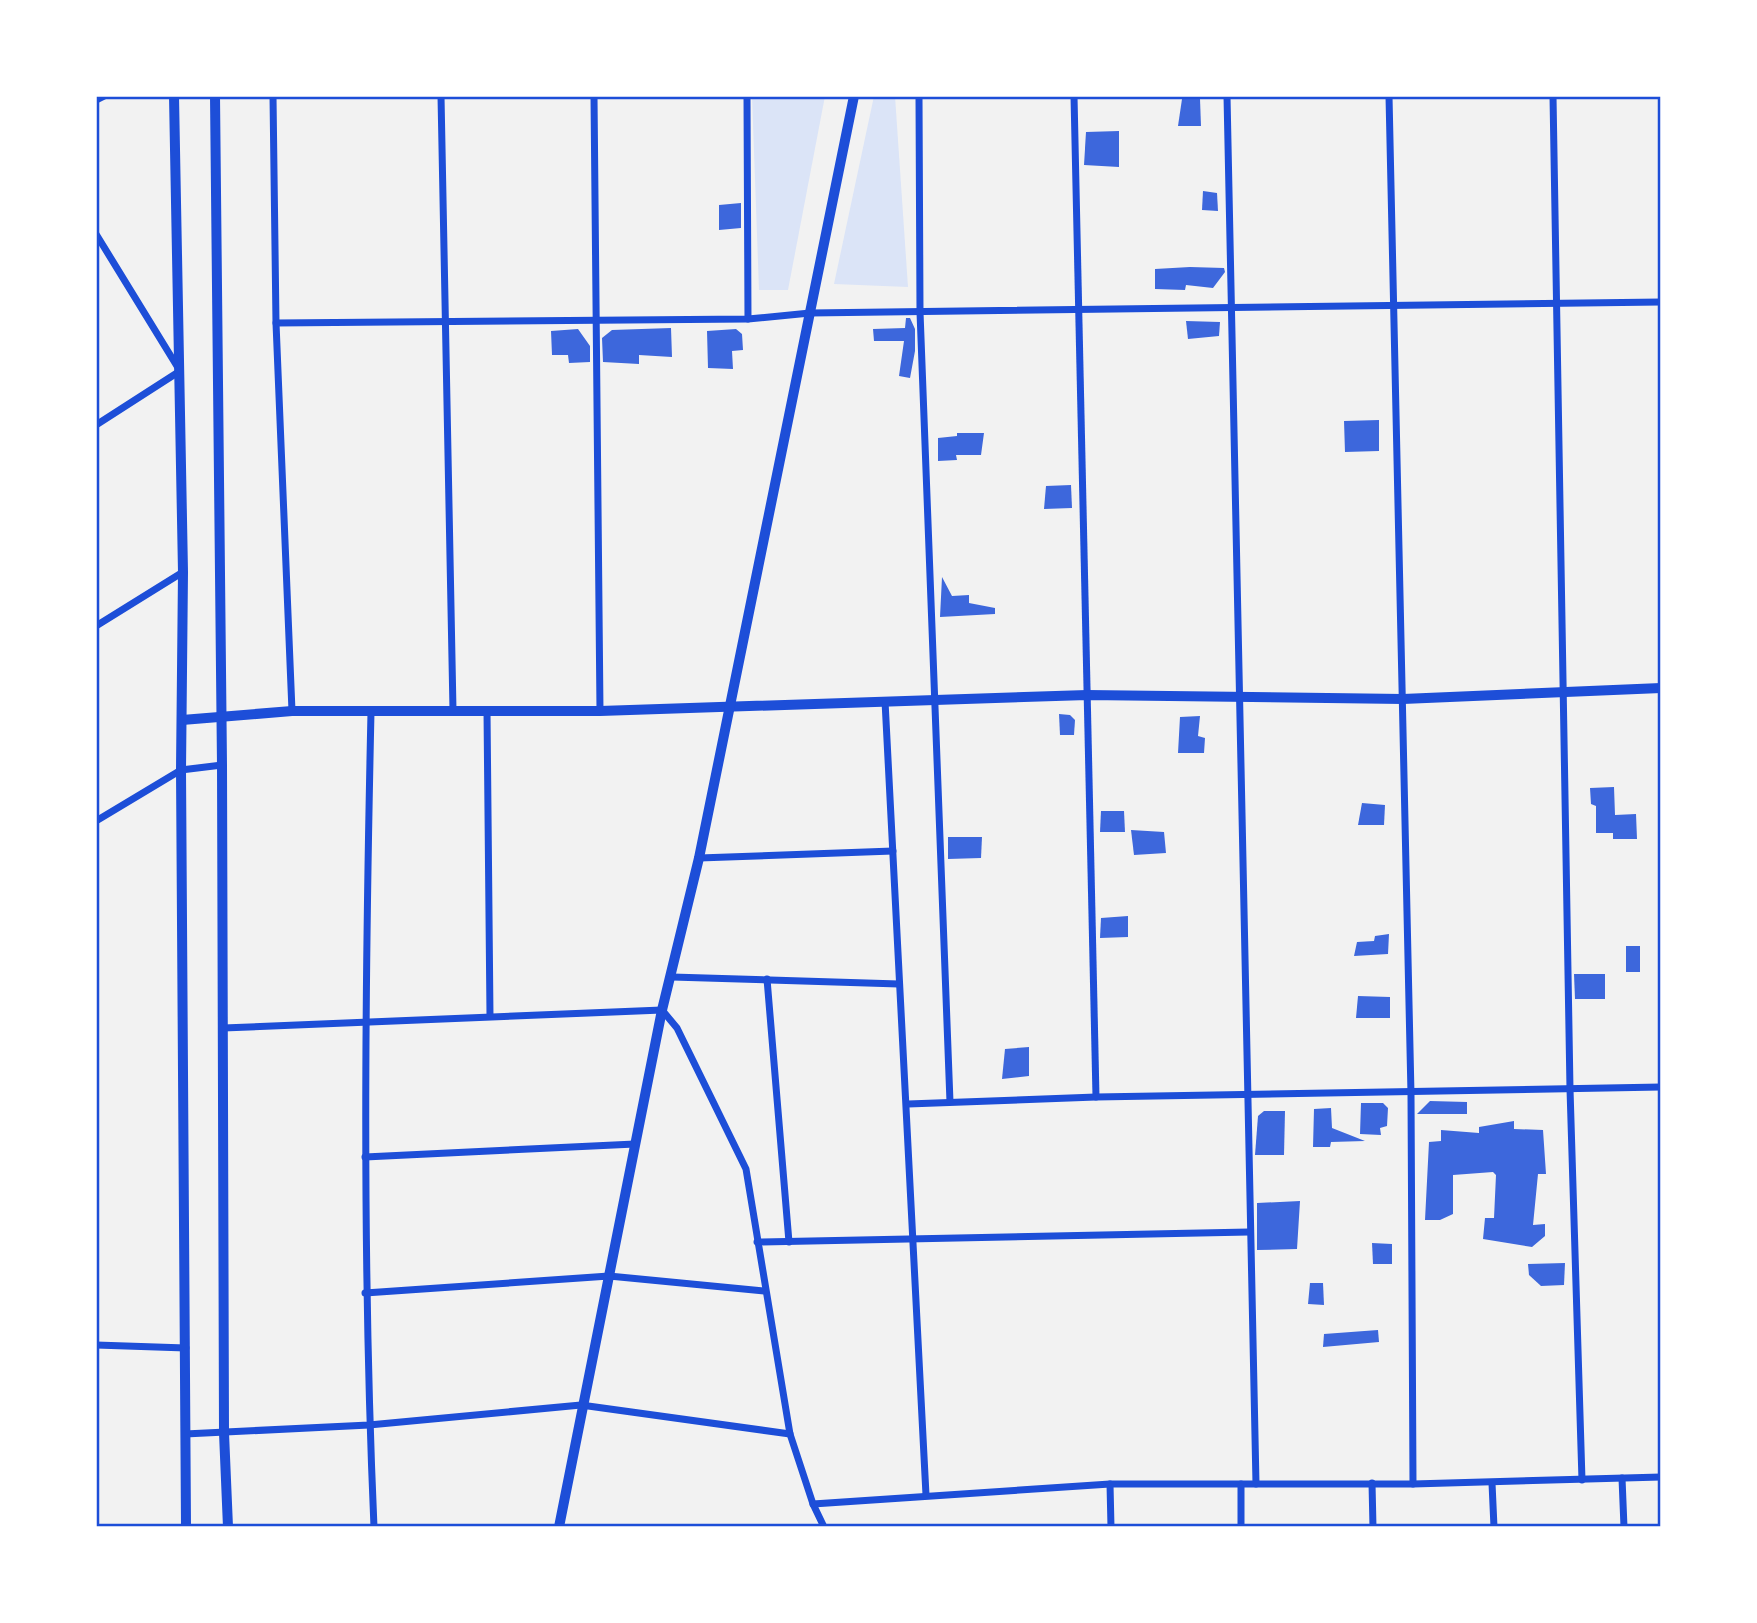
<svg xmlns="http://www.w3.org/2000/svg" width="1757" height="1623" viewBox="0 0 1757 1623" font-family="Mulish,sans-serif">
<rect width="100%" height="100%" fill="#f2f2f2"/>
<!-- green -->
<g fill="#dbe4f7">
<path d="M752 96H825L788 290H759Z"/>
<path d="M874 96H895L908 287 834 284Z"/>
</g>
<!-- building -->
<g fill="#3d67dc">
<path d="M1182 99H1200L1201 126H1178Z"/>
<path d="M1119 131V167L1084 165 1086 132Z"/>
<path d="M1203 191 1217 193 1218 211 1202 210Z"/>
<path d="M741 203V228L719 230V205Z"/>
<path d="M1190 267 1224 268 1225 272 1213 288 1186 285 1185 290 1155 289V269Z"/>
<path d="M906 318H910L915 329V351L910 378 899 376 904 341H874L873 329 905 328Z"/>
<path d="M1186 321 1220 322 1219 336 1188 339Z"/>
<path d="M671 328 672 357 639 355V364L603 362 602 338 612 330Z"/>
<path d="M578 329 590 346V362L569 363 568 355H552L551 331Z"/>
<path d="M736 329 742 334 743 350 732 351 733 369 708 368 707 331Z"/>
<path d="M1379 420V451L1345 452 1344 421Z"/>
<path d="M957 433H984L981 455H956L957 460 938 461V438L957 436Z"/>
<path d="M1071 485 1072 508 1044 509 1046 486Z"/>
<path d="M942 577 952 596 969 595V603L995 608V614L940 617Z"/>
<path d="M1059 714 1070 715 1075 720 1074 735H1060Z"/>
<path d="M1200 716 1198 736 1205 738 1204 753H1178L1180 717Z"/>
<path d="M1614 787 1615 815 1636 814 1637 839H1613V833H1596V806L1591 804 1590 788Z"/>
<path d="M1362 803 1385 805 1384 825H1358Z"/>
<path d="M1101 811H1124L1125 832H1100Z"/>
<path d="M1131 830 1164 832 1166 853 1134 855Z"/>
<path d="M948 837H982L981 858 948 859Z"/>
<path d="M1128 916V937L1100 938 1101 918Z"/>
<path d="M1389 934 1388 954 1354 956 1357 942 1374 941 1375 936Z"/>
<rect x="1626" y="946" width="14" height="26"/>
<path d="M1574 974H1605V999H1575Z"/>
<path d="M1358 996 1390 997V1018H1356Z"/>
<path d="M1029 1047V1076L1002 1079 1005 1049Z"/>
<path d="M1430 1101 1467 1102V1114H1417Z"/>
<path d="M1361 1103H1383L1388 1108 1387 1126 1380 1128 1381 1135 1360 1134Z"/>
<path d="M1331 1108 1332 1128 1365 1141 1331 1142 1330 1147H1313L1314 1109Z"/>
<path d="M1264 1111H1285L1284 1155H1255L1258 1116Z"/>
<path d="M1514 1121V1129L1543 1130 1546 1174H1538L1533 1225 1545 1224V1236L1532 1247 1483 1239 1485 1218H1494L1496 1175 1493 1172 1453 1175V1214L1440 1220H1425L1429 1142 1441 1141V1130L1479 1133V1127Z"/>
<path d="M1300 1201 1297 1249 1257 1250V1203Z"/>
<path d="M1372 1243 1392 1244V1264H1373Z"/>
<path d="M1565 1263 1564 1285 1541 1286 1529 1275 1528 1264Z"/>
<path d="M1310 1283H1323L1324 1305 1308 1304Z"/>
<path d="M1378 1330 1379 1342 1323 1347 1324 1334Z"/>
</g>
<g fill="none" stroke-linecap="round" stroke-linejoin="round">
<!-- minor -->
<g stroke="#1d4ed8" stroke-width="7">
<path d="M273 96 276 323 292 711"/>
<path d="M441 96 453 710"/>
<path d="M594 96 600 711"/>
<path d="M747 96 748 319"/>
<path d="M919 96 920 312 950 1102"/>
<path d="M1074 96 1096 1097"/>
<path d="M1227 96 1256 1484"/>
<path d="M1389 96 1411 1094 1413 1484"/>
<path d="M1553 96 1570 1089 1582 1480"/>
<path d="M96 100 104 96"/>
<path d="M96 234 180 371 96 425"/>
<path d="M276 323 748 319 810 313 1661 302"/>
<path d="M96 626 183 572"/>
<path d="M885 701 926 1495"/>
<path d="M487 711 490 1016"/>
<path d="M371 712C365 984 362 1255 374 1527"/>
<path d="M96 821 181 770 222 765"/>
<path d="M699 858 893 851"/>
<path d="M672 977 899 984"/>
<path d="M767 979 789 1242"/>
<path d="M223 1028 662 1010 677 1028 746 1169 790 1434 813 1504 824 1527"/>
<path d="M908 1104 1096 1097 1661 1087"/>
<path d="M365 1157 635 1144"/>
<path d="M757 1242 1249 1232"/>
<path d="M365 1293 609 1276 765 1291"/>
<path d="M96 1345 186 1348"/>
<path d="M185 1434 369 1425 581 1405 790 1434"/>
<path d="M1622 1478 1624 1527"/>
<path d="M1372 1483 1373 1527"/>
<path d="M1492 1483 1494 1527"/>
<path d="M1110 1484 1111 1527"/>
<path d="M1241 1484V1527"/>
<path d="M813 1504 1110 1484H1413L1661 1477"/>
</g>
<!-- tertiary -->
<g stroke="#1d4ed8" stroke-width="10">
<path d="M174 96 183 572 181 770 186 1527"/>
<path d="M215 96 222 765 224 1433 228 1527"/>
<path d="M182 720 292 711H600L1087 695 1403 699 1661 688"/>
<path d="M559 1527 662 1010 699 858 854 96"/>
</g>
</g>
<!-- border -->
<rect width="1757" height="1623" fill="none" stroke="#ffffff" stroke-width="196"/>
<rect x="98" y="98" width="1561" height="1427" fill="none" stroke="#1d4ed8" stroke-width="2.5"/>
</svg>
